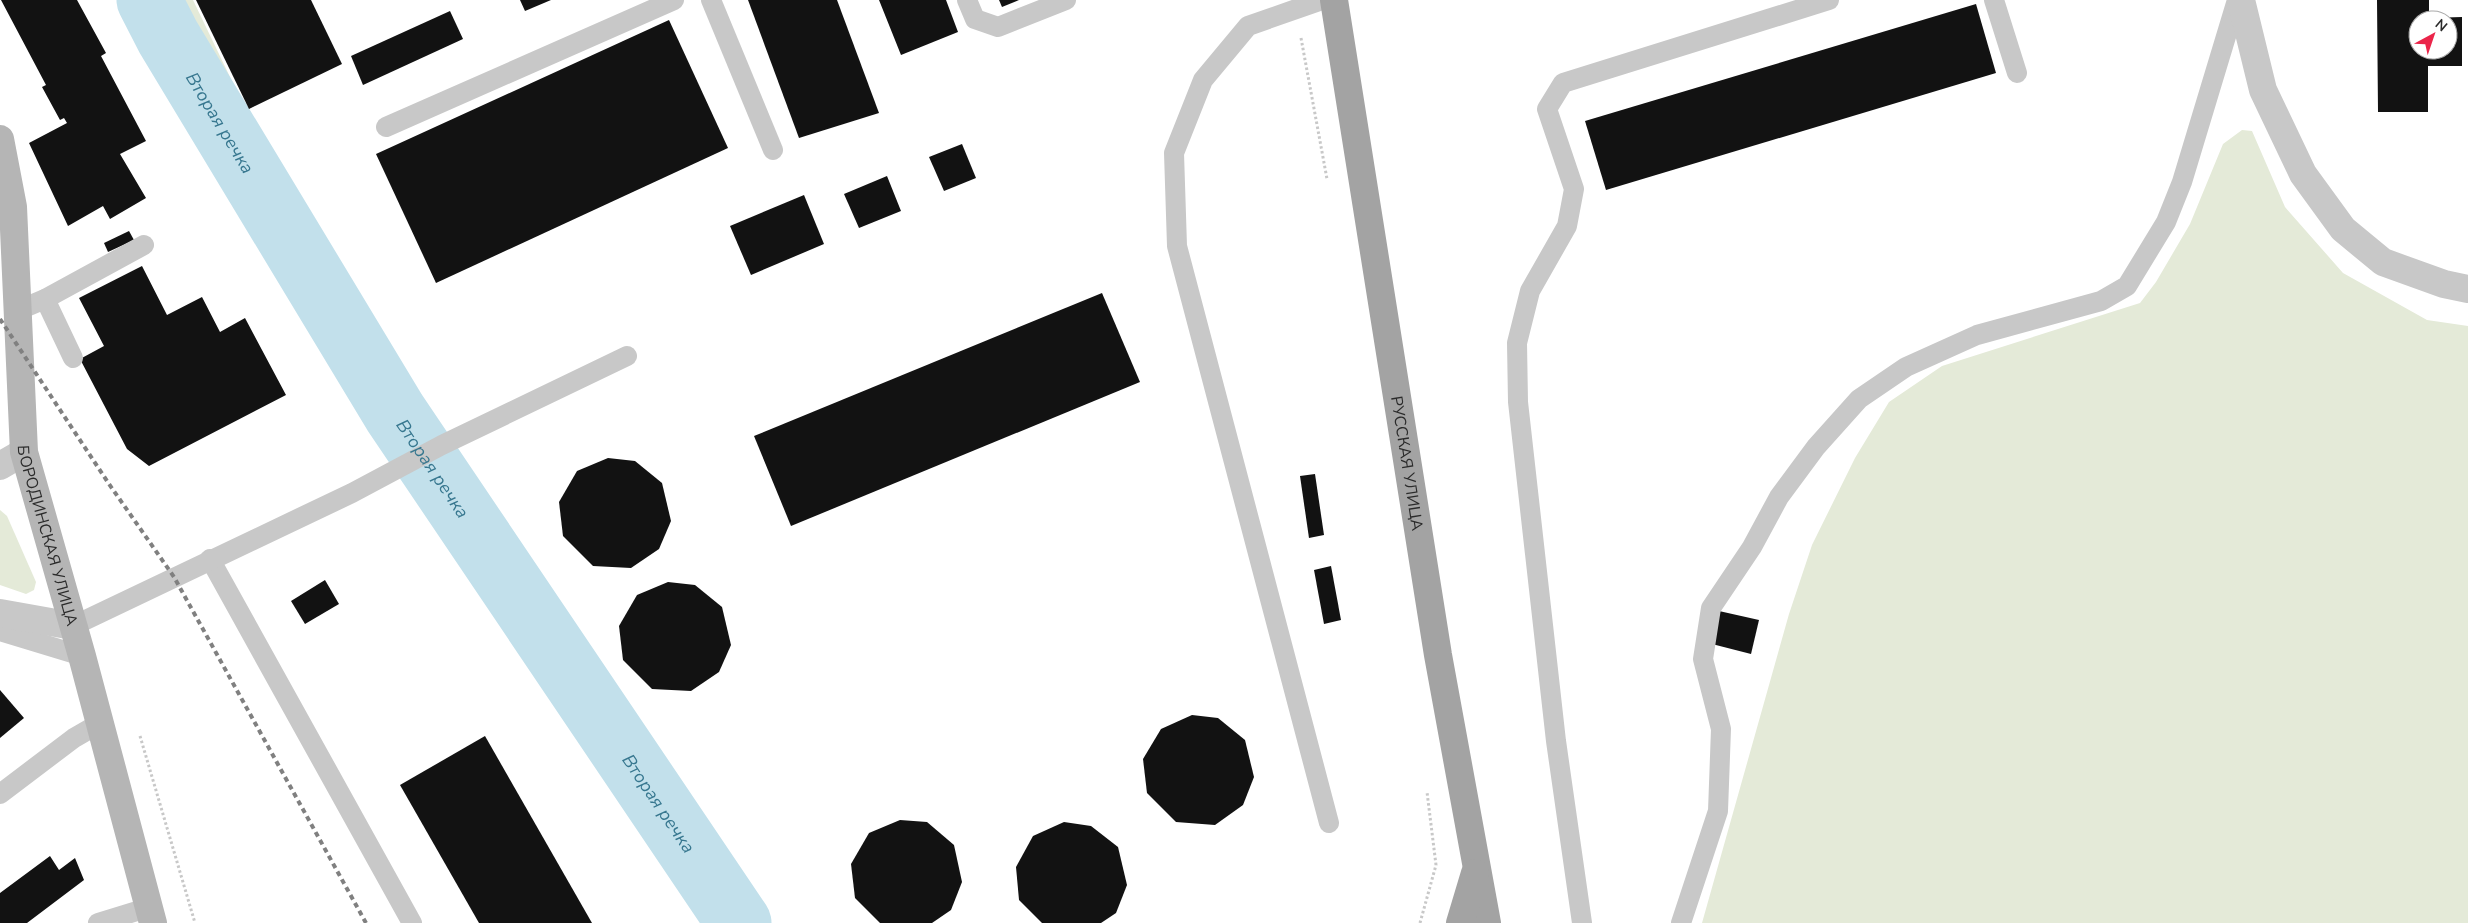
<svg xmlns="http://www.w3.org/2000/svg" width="2468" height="923" viewBox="0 0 2468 923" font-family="'Nunito Sans',sans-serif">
<rect width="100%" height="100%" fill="#fff"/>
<!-- green -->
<g fill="#e4ead8">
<path d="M170 0H193L267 154 249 151Z"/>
<path d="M2242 130 2252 131 2285 207 2343 273 2427 320 2468 326V923H1702L1789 614 1812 545 1855 458 1889 402 1942 366 2140 303 2156 282 2190 224 2223 144Z"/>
<path d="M0 510 7 516 36 582 34 590 26 594 0 585Z"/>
</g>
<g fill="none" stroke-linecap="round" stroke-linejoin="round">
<!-- river -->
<path stroke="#c2e0eb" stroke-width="65" id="s1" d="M149 0 168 37 395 413 739 923"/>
</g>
<!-- building -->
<g fill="#121212" fill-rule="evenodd">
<path d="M1 0H77L106 53 101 56 146 141 120 154 146 198 110 219 103 206 68 226 29 143 67 123 64 118 60 120 42 87 46 85Z"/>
<path d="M196 0H311L342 64 249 109Z"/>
<path d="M520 0H551L525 11Z"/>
<path d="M748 0H837L879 113 799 138Z"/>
<path d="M879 0H946L958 32 901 55Z"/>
<path d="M999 0H1019L1002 7Z"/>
<path d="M2377 0H2429V18L2462 17V66H2428V112H2378ZM2418 20H2448V50H2418Z"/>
<path d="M1976 4 1996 73 1606 190 1585 121Z"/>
<path d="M450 11 463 39 363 85 351 56Z"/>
<path d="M669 20 728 148 436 283 376 154Z"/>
<path d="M962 144 976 178 944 191 929 157Z"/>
<path d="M887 176 901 211 859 228 844 194Z"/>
<path d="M804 195 824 244 751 275 730 226Z"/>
<path d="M129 231 134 240 108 252 104 243Z"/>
<path d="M142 266 167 315 202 297 220 332 245 318 286 395 149 466 127 449 80 359 104 346 79 298Z"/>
<path d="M1102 293 1140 382 791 526 754 436Z"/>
<path d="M608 458 635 461 662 483 671 521 659 549 631 568 593 566 563 536 559 502 577 471Z"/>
<path d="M1315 474 1324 535 1309 538 1300 476Z"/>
<path d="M1331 566 1341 620 1324 624 1314 570Z"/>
<path d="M325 580 339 604 305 624 291 601Z"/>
<path d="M668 582 695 585 722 607 731 645 719 672 691 691 652 689 623 660 619 626 637 595Z"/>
<path d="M1719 611 1759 620 1751 654 1712 644Z"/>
<path d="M0 690 24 718 0 738Z"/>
<path d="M1192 715 1218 718 1245 740 1254 777 1243 805 1215 825 1176 822 1147 793 1143 759 1161 729Z"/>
<path d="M485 736 592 923H479L400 785Z"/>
<path d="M900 820 927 822 954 845 962 882 951 910 932 923H880L855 898 851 864 869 833Z"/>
<path d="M1064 822 1091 826 1118 847 1127 885 1116 913 1101 923H1042L1019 900 1016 867 1033 836Z"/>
<path d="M50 856 59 870 75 858 84 880 27 923H0V893Z"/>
</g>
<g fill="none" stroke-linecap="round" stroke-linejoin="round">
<!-- path -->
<g stroke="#c8c8c8" stroke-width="3" stroke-dasharray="2.5 2.5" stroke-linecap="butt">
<path d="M1301 38 1327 179"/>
<path d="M140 736 195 923"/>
<path d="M1420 923 1436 865 1427 792"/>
</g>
<!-- lane -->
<g stroke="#c8c8c8" stroke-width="20">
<path d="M711 0 773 150"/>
<path d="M967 0 975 19 998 27 1066 0"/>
<path d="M1322 0 1248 26 1203 80 1174 153 1177 246 1329 823"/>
<path d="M1994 0 2017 73"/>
<path d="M386 127 674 0"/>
<path d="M45 299 73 358"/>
<path d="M19 310 45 299 144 245"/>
<path d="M210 559 412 923"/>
<path d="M73 626 352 493 442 445 627 356"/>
<path d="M0 631 82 656"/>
<path d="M0 794 74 738 100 723"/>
<path d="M98 923 150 907"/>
<path d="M1582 923 1556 741 1518 402 1517 343 1530 291 1567 226 1574 189 1547 109 1563 83 1829 0"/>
<path d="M1681 923 1718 811 1721 729 1703 659 1711 608 1752 547 1779 497 1816 447 1859 399 1906 367 1977 335 2101 301 2127 286 2166 222 2182 182 2237 0"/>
</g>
<!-- street -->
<g stroke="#c8c8c8" stroke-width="28">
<path d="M2241 0 2263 90 2303 174 2343 229 2383 262 2444 284 2468 289"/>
<path d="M0 466 24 452"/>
<path d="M0 613 73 626"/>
</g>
<!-- secondary -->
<path stroke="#b5b5b5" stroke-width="28" id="s2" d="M0 139 13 207 24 452 82 656 153 923"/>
<!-- primary -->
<g stroke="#a3a3a3" stroke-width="28">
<path id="s3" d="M1334 0 1438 655 1487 923"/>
<path d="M1460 923 1475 873"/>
</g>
<!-- rail -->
<path stroke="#808080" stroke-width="4" stroke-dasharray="5 4" stroke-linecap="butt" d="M0 319 109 484 174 577 366 923"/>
</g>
<g text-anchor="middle" stroke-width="5" stroke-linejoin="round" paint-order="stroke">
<!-- street labels -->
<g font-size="16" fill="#2b2b2b" stroke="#fff">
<text dy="6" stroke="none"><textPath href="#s3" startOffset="469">РУССКАЯ УЛИЦА</textPath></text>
<text dy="6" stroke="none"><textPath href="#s2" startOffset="401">БОРОДИНСКАЯ УЛИЦА</textPath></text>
</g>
<!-- water labels -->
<g font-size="18" font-style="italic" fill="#37778f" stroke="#fff">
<text dy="6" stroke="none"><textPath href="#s1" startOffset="142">Вторая речка</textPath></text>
<text dy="6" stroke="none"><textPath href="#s1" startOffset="548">Вторая речка</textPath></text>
<text dy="6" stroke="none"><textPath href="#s1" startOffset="952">Вторая речка</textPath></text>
</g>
</g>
<!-- north arrow -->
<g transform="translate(2433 35) rotate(40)"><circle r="24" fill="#ffffff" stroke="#aaaaaa"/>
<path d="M0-4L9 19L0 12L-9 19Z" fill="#eb254a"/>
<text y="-8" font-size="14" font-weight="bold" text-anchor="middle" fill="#2b2b2b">N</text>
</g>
</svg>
